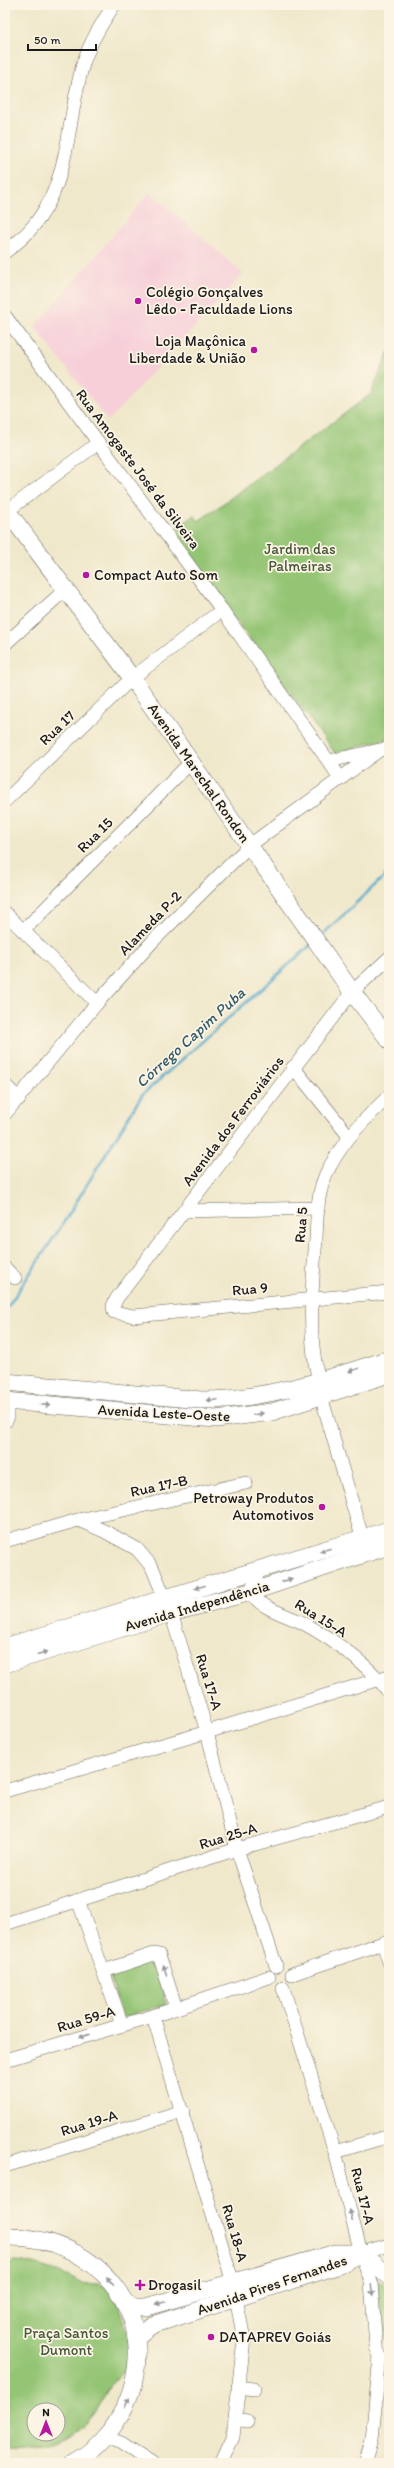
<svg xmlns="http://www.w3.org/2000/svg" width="394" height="2468" viewBox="0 0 394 2468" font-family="Itim,sans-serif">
<rect width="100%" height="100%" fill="#fcf5e5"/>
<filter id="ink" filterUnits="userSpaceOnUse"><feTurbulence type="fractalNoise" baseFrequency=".025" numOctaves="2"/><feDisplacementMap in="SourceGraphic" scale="8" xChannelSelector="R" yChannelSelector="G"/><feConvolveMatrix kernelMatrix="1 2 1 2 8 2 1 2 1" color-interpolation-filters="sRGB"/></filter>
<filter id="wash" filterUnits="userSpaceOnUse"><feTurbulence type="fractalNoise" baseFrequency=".012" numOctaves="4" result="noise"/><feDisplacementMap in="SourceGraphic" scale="16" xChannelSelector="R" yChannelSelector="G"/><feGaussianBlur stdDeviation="0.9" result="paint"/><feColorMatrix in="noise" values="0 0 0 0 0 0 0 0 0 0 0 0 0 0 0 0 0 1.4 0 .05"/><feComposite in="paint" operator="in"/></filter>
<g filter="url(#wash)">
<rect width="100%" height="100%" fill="#f0e8cb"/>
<!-- built -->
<path fill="#f6cfd9" d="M150 192 243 274 108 421 35 327Z"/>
<!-- green -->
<g fill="#94c574" stroke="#587048" fill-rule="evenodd">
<path d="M389 351V738L335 753 170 533 194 515 198 521 213 511 371 394Z"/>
<path d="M153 1958 166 2005 122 2017 109 1973Z"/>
<path d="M18 2261C42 2265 58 2271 79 2282 88 2286 98 2281 106 2287 126 2301 129 2346 128 2368 107 2384 107 2394 93 2414 73 2442 37 2450 5 2448V2262ZM34 2410H58V2434H34Z"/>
<path d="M375 2277 389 2288V2349H387Z"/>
</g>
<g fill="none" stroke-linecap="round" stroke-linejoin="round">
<!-- stream -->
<g stroke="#4da7cb" stroke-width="2.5">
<path d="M320 937 389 872"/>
<path d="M5 1311 64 1222 142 1095 312 944"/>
</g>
</g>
</g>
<g filter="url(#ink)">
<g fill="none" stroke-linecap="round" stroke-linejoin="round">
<defs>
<g id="minor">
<path d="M5 252C73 205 63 134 83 64 90 42 101 24 114 5"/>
<path d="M5 316 222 610 341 779"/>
<path d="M7 511 98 443"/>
<path d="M5 644 66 589"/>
<path d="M329 761 389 748"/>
<path d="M5 801 132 678 222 610"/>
<path d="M5 913 97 1003"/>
<path d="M23 931 191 762"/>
<path d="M389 958 352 992 117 1298 113 1306 114 1312 134 1316 389 1292"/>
<path d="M293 1067 348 1135"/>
<path d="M5 1085 19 1099"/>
<path d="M5 1114 97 1003 153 941 250 845 378 751"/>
<path d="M185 1211 318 1208"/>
<path d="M5 1268 15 1278"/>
<path d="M319 1381C307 1335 312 1286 316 1239 317 1216 317 1189 329 1168 345 1138 365 1119 389 1096"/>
<path d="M321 1396 365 1547"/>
<path d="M78 1520 246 1483"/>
<path d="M5 1541 78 1520 104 1531 137 1549 152 1567 171 1613 207 1732 237 1849 276 1966"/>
<path d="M259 1570 251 1592C258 1608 290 1616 305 1624 332 1639 372 1667 389 1693"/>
<path d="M5 1791 207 1732 389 1676"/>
<path d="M78 1900 122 2025"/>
<path d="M5 1924 237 1849 389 1807"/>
<path d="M383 1943 389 1962"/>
<path d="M104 1971 154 1954 159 1955 176 2008"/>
<path d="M292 1974 389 1941"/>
<path d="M283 1988 335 2152 361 2253 371 2282 376 2347 380 2356 372 2439 365 2463"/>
<path d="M153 2016 233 2283 244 2339 233 2437 221 2463"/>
<path d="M5 2060 153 2016 269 1977"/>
<path d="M335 2152 389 2136"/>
<path d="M5 2166 183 2111"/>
<path d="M361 2253 389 2245"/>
<path d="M238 2387 254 2389"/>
<path d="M235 2419 248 2421"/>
<path d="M105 2437 121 2443 152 2463"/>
</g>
<g id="major">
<path d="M5 508 132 678 352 992 389 1040"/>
<path d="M5 1382 201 1400C267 1400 327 1379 389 1359"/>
<path d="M5 1398V1419"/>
<path d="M5 1401 216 1419 272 1412 389 1374"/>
<path d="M5 1647 389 1530"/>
<path d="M5 1664 171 1613 251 1592 389 1546"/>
<path d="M5 2237C98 2234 166 2318 125 2406 114 2430 95 2451 72 2463"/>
<path d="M361 2253 389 2277"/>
<path d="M125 2303 135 2307H146L336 2253H361"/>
<path d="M136 2337 152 2325 337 2266 359 2254"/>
</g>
</defs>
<!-- minor casing -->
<use href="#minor" stroke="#666359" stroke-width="14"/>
<!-- major casing -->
<use href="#major" stroke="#666359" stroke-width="18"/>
<!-- minor -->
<use href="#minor" stroke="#fff" stroke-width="13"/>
<!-- major -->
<use href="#major" stroke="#fff" stroke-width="17"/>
</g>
<!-- one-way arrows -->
<defs><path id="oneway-solid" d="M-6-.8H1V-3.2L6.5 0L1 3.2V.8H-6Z"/></defs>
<g fill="#999">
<use href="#oneway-solid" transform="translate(354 1370) rotate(163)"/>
<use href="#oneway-solid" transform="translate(212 1400) rotate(180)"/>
<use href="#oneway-solid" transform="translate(45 1405) rotate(5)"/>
<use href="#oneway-solid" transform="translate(258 1414) rotate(-9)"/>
<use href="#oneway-solid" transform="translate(325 1550) rotate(163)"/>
<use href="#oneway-solid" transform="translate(287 1580) rotate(-19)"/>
<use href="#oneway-solid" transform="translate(200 1587) rotate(164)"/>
<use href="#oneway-solid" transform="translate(42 1653) rotate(-17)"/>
<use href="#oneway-solid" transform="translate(165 1970) rotate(-107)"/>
<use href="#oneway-solid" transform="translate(84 2036) rotate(163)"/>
<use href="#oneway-solid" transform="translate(351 2215) rotate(-104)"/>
<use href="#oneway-solid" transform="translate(110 2281) rotate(-129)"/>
<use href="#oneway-solid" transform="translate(372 2290) rotate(82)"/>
<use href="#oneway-solid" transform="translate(161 2303) rotate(165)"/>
<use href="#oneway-solid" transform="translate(127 2403) rotate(-65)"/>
</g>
</g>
<!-- markers -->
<g fill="#b5179e" stroke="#fcf5e5" stroke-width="1.5">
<circle cx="138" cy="301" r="4"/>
<circle cx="254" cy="350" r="4"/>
<circle cx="86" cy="575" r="4"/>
<circle cx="322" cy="1507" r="4"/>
<path d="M138 2279h4v4h4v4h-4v4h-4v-4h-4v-4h4z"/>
<circle cx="211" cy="2337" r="4"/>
</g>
<g text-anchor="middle" stroke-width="3.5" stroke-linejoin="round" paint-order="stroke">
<!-- poi labels -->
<g font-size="15" fill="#1c1c1c" stroke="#fcf5e5" text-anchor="start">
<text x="146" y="297">Colégio Gonçalves<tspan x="146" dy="17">Lêdo - Faculdade Lions</tspan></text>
<text x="246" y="346" text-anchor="end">Loja Maçônica<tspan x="246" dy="17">Liberdade &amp; União</tspan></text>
<text x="94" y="580">Compact Auto Som</text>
<text x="314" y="1503" text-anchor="end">Petroway Produtos<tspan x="314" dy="17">Automotivos</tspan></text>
<text x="148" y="2290">Drogasil</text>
<text x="219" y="2342">DATAPREV Goiás</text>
</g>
<!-- street labels -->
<g font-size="15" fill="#1c1c1c" stroke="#fcf5e5">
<text transform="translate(138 469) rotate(53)" y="5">Rua Amogaste José da Silveira</text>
<text transform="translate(57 728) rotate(-44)" y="5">Rua 17</text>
<text transform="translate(199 773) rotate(55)" y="5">Avenida Marechal Rondon</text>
<text transform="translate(95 835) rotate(-45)" y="5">Rua 15</text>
<text transform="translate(150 923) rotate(-46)" y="5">Alameda P-2</text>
<text transform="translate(233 1121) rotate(-53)" y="5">Avenida dos Ferroviários</text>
<text transform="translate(301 1225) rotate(-85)" y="5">Rua 5</text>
<text transform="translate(250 1289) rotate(-5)" y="5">Rua 9</text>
<text transform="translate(164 1413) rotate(3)" y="5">Avenida Leste-Oeste</text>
<text transform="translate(159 1486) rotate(-12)" y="5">Rua 17-B</text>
<text transform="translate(197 1606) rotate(-16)" y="5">Avenida Independência</text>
<text transform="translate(321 1618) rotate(32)" y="5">Rua 15-A</text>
<text transform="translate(209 1682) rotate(73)" y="5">Rua 17-A</text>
<text transform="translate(228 1836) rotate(-17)" y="5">Rua 25-A</text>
<text transform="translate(86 2019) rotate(-17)" y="5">Rua 59-A</text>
<text transform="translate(89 2123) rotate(-17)" y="5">Rua 19-A</text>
<text transform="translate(363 2196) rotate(76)" y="5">Rua 17-A</text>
<text transform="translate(235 2233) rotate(74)" y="5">Rua 18-A</text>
<text transform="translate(272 2285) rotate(-19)" y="5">Avenida Pires Fernandes</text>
</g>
<!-- park labels -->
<g font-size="15" fill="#46573b" stroke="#fcf5e5">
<text x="300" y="554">Jardim das<tspan x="300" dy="17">Palmeiras</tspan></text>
<text x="66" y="2338">Praça Santos<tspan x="66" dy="17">Dumont</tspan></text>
</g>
<!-- water labels -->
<g font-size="16" font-style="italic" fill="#325b6b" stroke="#fcf5e5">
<text transform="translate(190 1037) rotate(-42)" y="6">Córrego Capim Puba</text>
</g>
</g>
<!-- margin -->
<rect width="394" height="2468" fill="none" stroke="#fcf5e5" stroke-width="20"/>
<!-- north arrow -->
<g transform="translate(46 2422)"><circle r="19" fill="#fcf5e5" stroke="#a29e95"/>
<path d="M0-3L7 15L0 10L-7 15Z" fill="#b5179e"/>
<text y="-6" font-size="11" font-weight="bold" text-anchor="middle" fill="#1c1c1c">N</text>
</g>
<!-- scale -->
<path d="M28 44v6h68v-6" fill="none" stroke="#1c1c1c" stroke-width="2"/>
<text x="34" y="44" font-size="12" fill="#1c1c1c" stroke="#fcf5e5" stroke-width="3" paint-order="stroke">50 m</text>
</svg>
